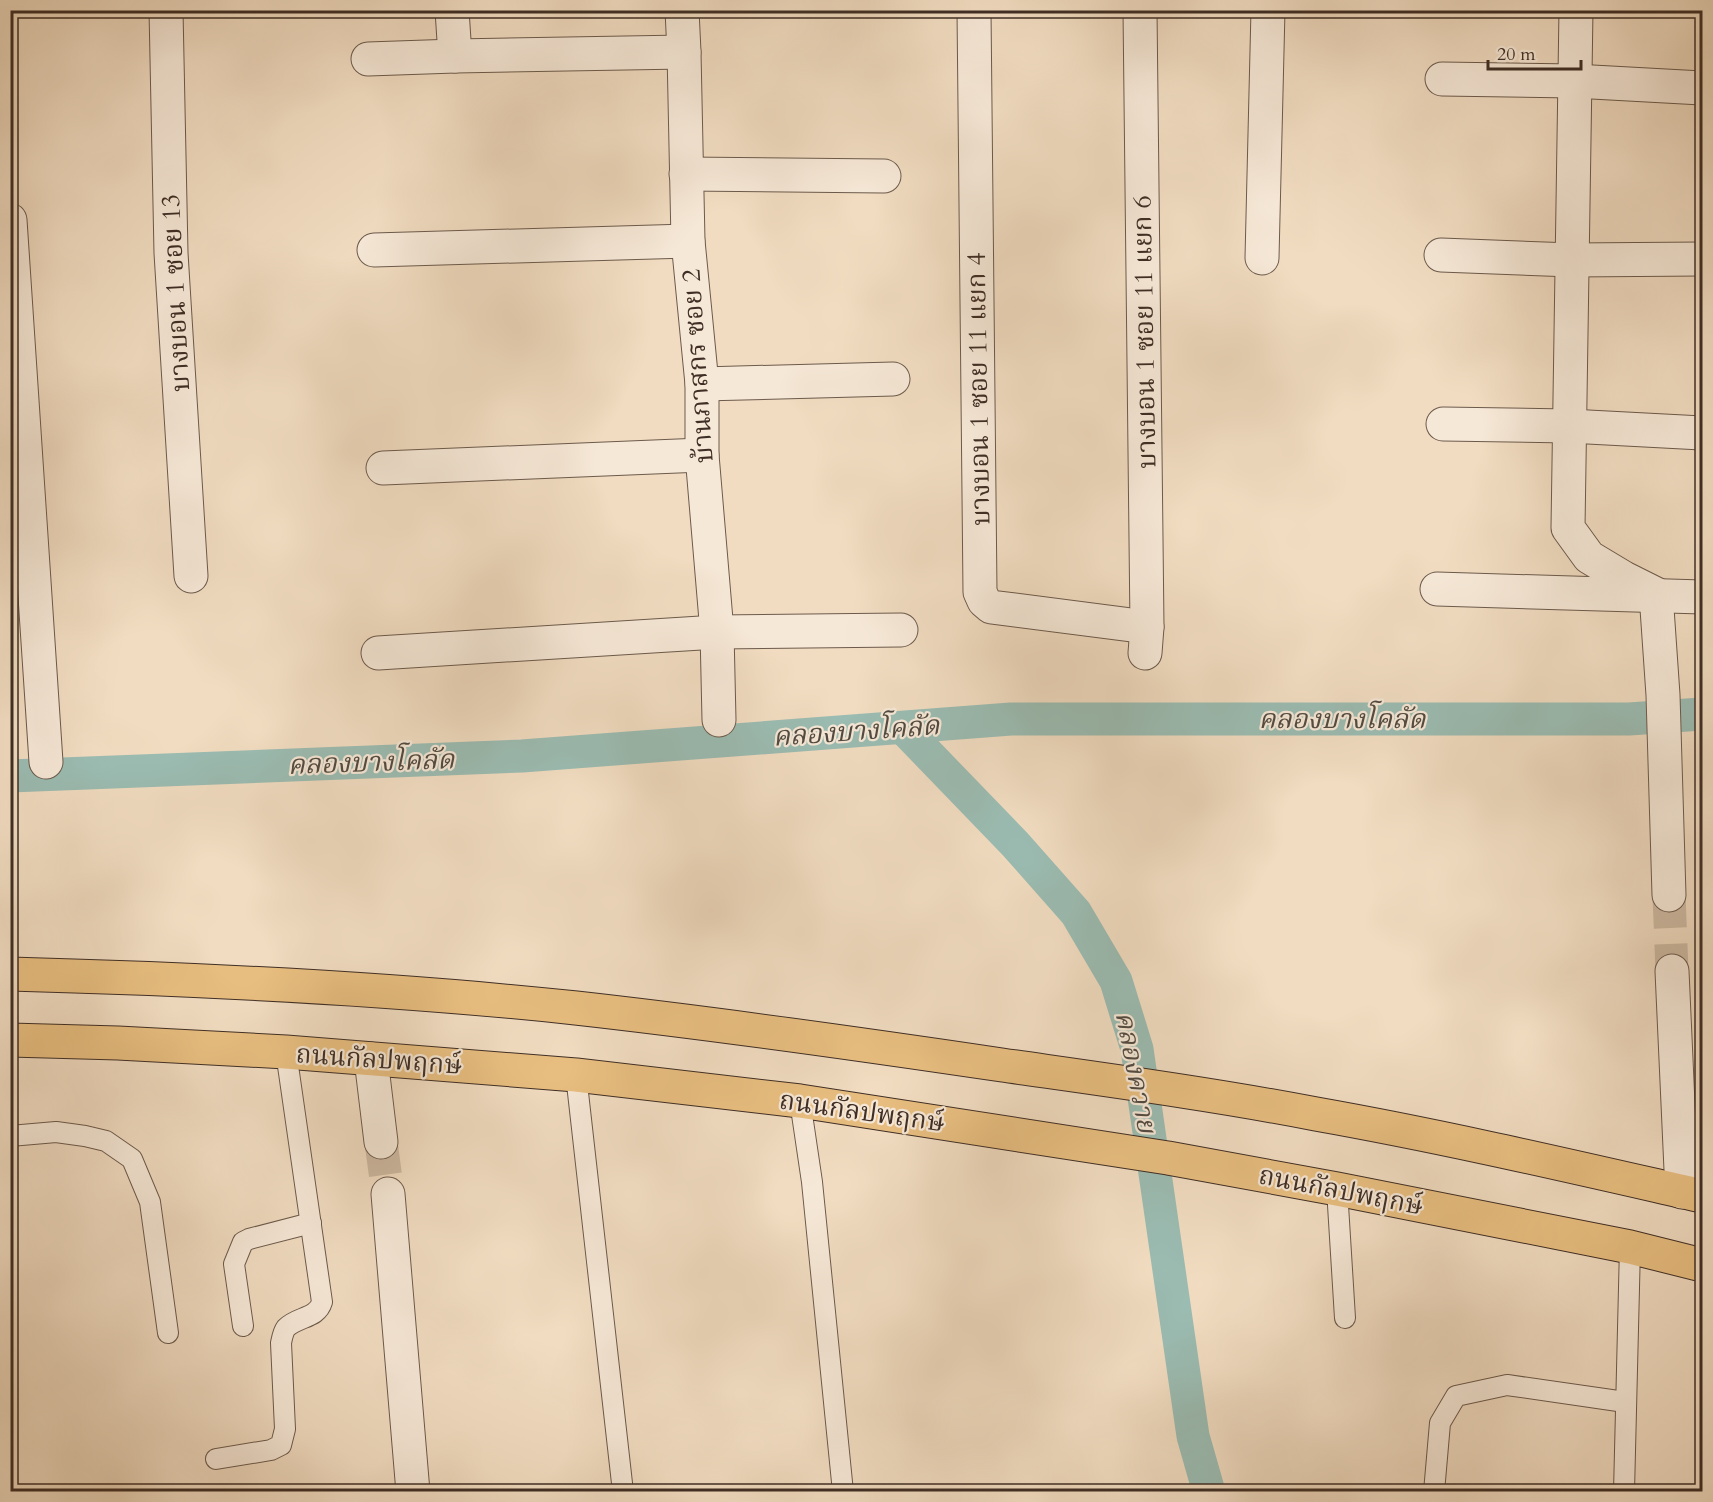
<svg xmlns="http://www.w3.org/2000/svg" width="1713" height="1502" viewBox="0 0 1713 1502" font-family="Cardo,'Noto Serif Thai',serif">
<rect width="100%" height="100%" fill="#f1dcc1"/>
<filter id="stains"><feTurbulence type="fractalNoise" baseFrequency=".00333" numOctaves="4"/><feColorMatrix values="0 0 0 0 .2 0 0 0 0 .09 0 0 0 0 .02 0 0 0 .5 -.17"/></filter>
<radialGradient id="worn" r=".72"><stop offset=".6" stop-color="#630" stop-opacity="0"/><stop offset="1" stop-color="#630" stop-opacity=".3"/></radialGradient>
<g fill="none" stroke-linecap="round" stroke-linejoin="round">
<!-- canal -->
<g stroke="#9bbcb2" stroke-width="33">
<path d="M903 728 1015 844 1076 913 1116 981 1137 1049 1193 1436 1209 1492"/>
<path d="M10 776 522 756 1011 719H1629L1702 714"/>
</g>
<!-- street-tunnel -->
<g stroke="#cdb9a2" stroke-width="33" stroke-dasharray="33 16" stroke-linecap="butt">
<path d="M1669 895 1672 971"/>
<path d="M381 1142 388 1194"/>
</g>
<defs>
<g id="lane">
<path d="M576 1075 623 1492"/>
<path d="M800 1101 812 1182 843 1492"/>
<path d="M10 1136 56 1132 85 1136 106 1141 132 1159 150 1202 168 1333"/>
<path d="M1337 1189 1345 1318"/>
<path d="M243 1326 234 1264 243 1242 249 1239 311 1223"/>
<path d="M216 1459 271 1450 281 1445 285 1429 281 1343C282 1338 283 1332 286 1328 298 1316 317 1319 322 1302L286 1052"/>
<path d="M1434 1492 1440 1423 1456 1396 1507 1385 1625 1402"/>
<path d="M1624 1492 1630 1247"/>
</g>
<g id="street">
<path d="M166 10 171 253 191 576"/>
<path d="M452 10 455 56"/>
<path d="M682 10 684 52 688 241 702 384V455L717 632 719 720"/>
<path d="M974 10 980 592 984 601 991 607 1147 627"/>
<path d="M1140 10 1147 627 1145 653"/>
<path d="M1576 10 1568 528 1589 557 1624 578 1656 594 1663 695 1669 895"/>
<path d="M368 59 455 56 684 52"/>
<path d="M1442 79 1574 81 1702 88"/>
<path d="M686 174 884 176"/>
<path d="M10 220 46 762"/>
<path d="M374 250 688 241"/>
<path d="M1441 255 1572 260 1702 259"/>
<path d="M1262 258 1268 10"/>
<path d="M702 384 893 379"/>
<path d="M1443 424 1569 426 1702 433"/>
<path d="M383 468 702 455"/>
<path d="M1437 589 1702 597"/>
<path d="M378 653 717 632 901 630"/>
<path d="M1672 971 1682 1192"/>
<path d="M371 1059 381 1142"/>
<path d="M388 1194 413 1492"/>
</g>
<g id="primary">
<path d="M10 974C199 979 388 988 576 1008 719 1024 860 1044 1002 1065 1107 1080 1212 1094 1316 1114 1446 1137 1574 1167 1702 1196"/>
<path d="M10 1040 118 1043 286 1052 576 1075 800 1101 1168 1158 1337 1189 1630 1247 1702 1265"/>
</g>
</defs>
<!-- lane casing -->
<use href="#lane" stroke="#6c5a4c" stroke-width="22"/>
<!-- street casing -->
<use href="#street" stroke="#6c5a4c" stroke-width="35"/>
<!-- primary casing -->
<use href="#primary" stroke="#3f2e25" stroke-width="35"/>
<!-- lane -->
<use href="#lane" stroke="#f6e8d7" stroke-width="20"/>
<!-- street -->
<use href="#street" stroke="#f6e8d7" stroke-width="33"/>
<!-- primary -->
<use href="#primary" stroke="#e8be80" stroke-width="33"/>
</g>
<g text-anchor="middle" stroke-width="4.5" stroke-linejoin="round" paint-order="stroke">
<!-- street labels -->
<g font-size="26" fill="#3f2e25" stroke="#f6e8d7">
<text transform="translate(175 293) rotate(-93)" y="9">บางบอน 1 ซอย 13</text>
<text transform="translate(1144 332) rotate(-91)" y="9">บางบอน 1 ซอย 11 แยก 6</text>
<text transform="translate(697 366) rotate(-94)" y="9">บ้านภาสกร ซอย 2</text>
<text transform="translate(978 389) rotate(-91)" y="9">บางบอน 1 ซอย 11 แยก 4</text>
<text transform="translate(379 1059) rotate(4)" y="9">ถนนกัลปพฤกษ์</text>
<text transform="translate(862 1111) rotate(8)" y="9">ถนนกัลปพฤกษ์</text>
<text transform="translate(1341 1190) rotate(11)" y="9">ถนนกัลปพฤกษ์</text>
</g>
<!-- water labels -->
<g font-size="27" font-style="italic" fill="#514a41" stroke="#f6e8d7">
<text x="1342" y="728">คลองบางโคลัด</text>
<text transform="translate(856 731) rotate(-4)" y="9">คลองบางโคลัด</text>
<text transform="translate(371 762) rotate(-2)" y="9">คลองบางโคลัด</text>
<text transform="translate(1136 1072) rotate(79)" y="9">คลองควาย</text>
</g>
</g>
<!-- margin -->
<rect width="1713" height="1502" fill="none" stroke="#f1dcc1" stroke-width="36"/>
<rect x="12" y="12" width="1689" height="1478" fill="none" stroke="#3f2e25" stroke-width="3"/>
<rect x="18" y="18" width="1677" height="1466" fill="none" stroke="#3f2e25" stroke-width="1.5"/>
<!-- scale -->
<path d="M1488 60v9h93v-9" fill="none" stroke="#3f2e25" stroke-width="3"/>
<text x="1497" y="60" font-size="18" fill="#3f2e25" stroke="#f6e8d7" stroke-width="4.5" paint-order="stroke">20 m</text>
<rect width="100%" height="100%" filter="url(#stains)"/>
<rect width="100%" height="100%" fill="url(#worn)"/>
</svg>
